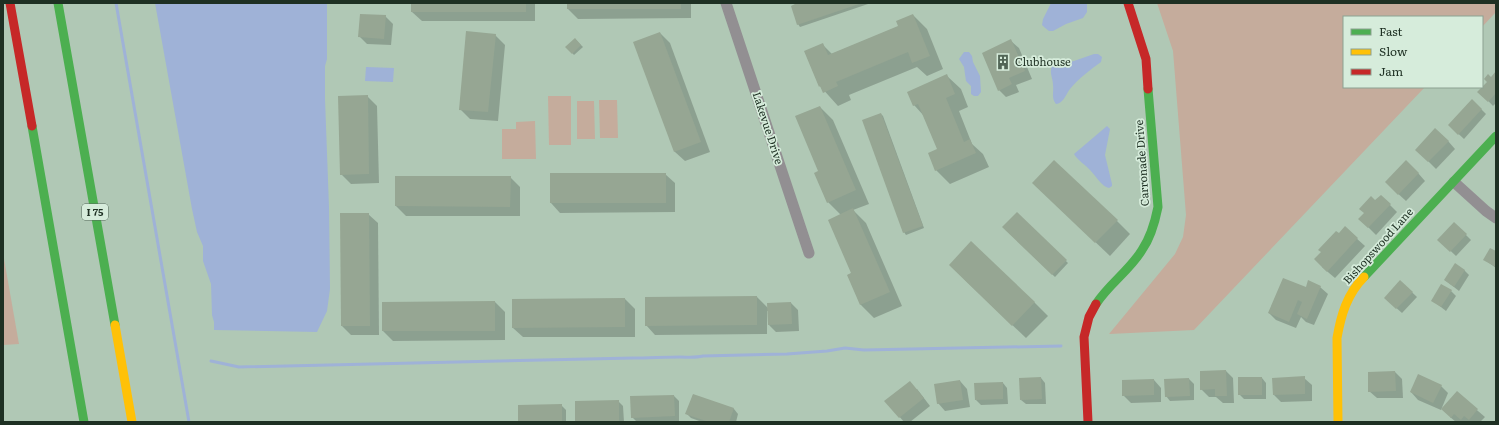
<svg xmlns="http://www.w3.org/2000/svg" width="1499" height="425" viewBox="0 0 1499 425" font-family="Literata,serif">
<rect width="100%" height="100%" fill="#b0c8b5"/>
<!-- green -->
<g fill="#c5ac9c">
<path d="M1157 3H1496V12L1482 27V17H1344V87H1425L1194 330 1109 334 1175 254 1183 237 1186 215 1173 51Z"/>
<path d="M548 96H571V145H549Z"/>
<path d="M599 100H617L618 138H600Z"/>
<path d="M577 101H594L595 139H577Z"/>
<path d="M535 121 536 159H502V129H516V122Z"/>
<path d="M3 253 19 344 3 345Z"/>
</g>
<!-- water -->
<g fill="#9fb2d7">
<path d="M155 3H327V59L325 66V99L329 207 330 289 327 311 317 332 214 330V322L212 315 211 284 203 261V246L197 232 192 209Z"/>
<path d="M1051 3H1087V12L1083 18 1066 24 1053 31H1049L1044 27 1042 25 1043 19Z"/>
<path d="M964 52H969L972 56 973 62 980 76 981 92 978 96H974L971 94V86L966 81 964 67 959 59Z"/>
<path d="M1094 54H1098L1102 57 1101 62C1090 70 1079 78 1070 89 1066 94 1063 104 1056 104 1051 98 1054 92 1053 85 1053 78 1049 73 1052 66L1056 64 1074 61Z"/>
<path d="M366 67 394 68 393 82 365 81Z"/>
<path d="M1107 126 1110 129 1105 155 1112 184V186L1109 188C1101 186 1096 176 1090 170 1085 164 1078 161 1074 154Z"/>
</g>
<!-- shadow -->
<g fill="#0003">
<path d="M412 3H535V21H422L412 12Z"/>
<path d="M568 3H691V18L578 19 568 9Z"/>
<path d="M799 3H871L800 27 798 24Z"/>
<path d="M913 15 927 29 943 69 927 76 917 67 849 95 851 100 838 106 820 86 823 45 832 54 900 26Z"/>
<path d="M385 16 393 24 391 45 367 44 359 36Z"/>
<path d="M660 33 670 43 710 152 685 161 675 152Z"/>
<path d="M495 35 505 45 498 121 470 119 460 109Z"/>
<path d="M575 39 583 47 574 55 567 47Z"/>
<path d="M1011 41 1019 48 1032 79 1016 85 1019 92 1006 97 999 90Z"/>
<path d="M1496 74V103L1493 106 1479 91Z"/>
<path d="M947 76 961 89 968 107 959 111 972 144 983 154 989 167 950 184 936 170 938 149 924 116 914 105Z"/>
<path d="M367 96 377 106 379 183 351 184 341 174Z"/>
<path d="M1472 100 1486 114 1464 139 1449 125Z"/>
<path d="M820 107 833 120 869 204 853 210 866 223 902 306 874 318 861 305 848 275 852 273 841 215 828 202 820 171Z"/>
<path d="M881 114 883 116 924 228 906 235 904 232Z"/>
<path d="M1448 141 1455 149 1436 169 1424 157Z"/>
<path d="M1418 173 1425 181 1406 201 1394 190Z"/>
<path d="M665 174 675 183V212L560 213 551 203Z"/>
<path d="M396 177H510L520 187V216H406L396 206Z"/>
<path d="M1047 196 1117 221 1130 234 1110 256Z"/>
<path d="M1381 196 1397 212 1376 235 1360 219Z"/>
<path d="M1017 213 1068 263 1055 277 1003 227Z"/>
<path d="M368 214 378 223 379 335H351L342 326Z"/>
<path d="M1454 223 1471 240 1456 256 1439 240Z"/>
<path d="M1345 228 1365 246 1335 278 1322 267 1339 235Z"/>
<path d="M1496 252V268L1485 260Z"/>
<path d="M1464 270 1469 275 1459 291 1445 280Z"/>
<path d="M964 279 1034 302 1048 316 1026 338Z"/>
<path d="M1400 281 1417 297 1402 313 1385 298Z"/>
<path d="M1320 287 1328 294 1314 325 1306 322 1301 317 1296 328 1276 320 1269 313 1306 288Z"/>
<path d="M1451 291 1456 296 1446 311 1432 300Z"/>
<path d="M757 297 768 308 791 303 798 310 799 331 776 332 769 325 768 311H767V334L655 335 646 325Z"/>
<path d="M625 299 635 309V337H523L513 328Z"/>
<path d="M495 302 505 312V340L393 341 383 331Z"/>
<path d="M1226 371 1233 378 1234 403H1223L1216 397H1209L1201 389Z"/>
<path d="M1395 372 1402 379 1403 398H1377L1369 391Z"/>
<path d="M1041 378 1045 383 1046 404H1026L1021 400Z"/>
<path d="M1262 378 1266 383V399H1244L1239 394Z"/>
<path d="M1304 378 1312 385V401L1281 402 1274 395Z"/>
<path d="M1189 379 1194 384V400L1170 401 1166 396Z"/>
<path d="M1154 380 1161 388V402L1131 403 1123 395Z"/>
<path d="M960 381 967 389 970 407 945 411 938 403Z"/>
<path d="M1003 383 1007 388 1008 404 981 405 976 400Z"/>
<path d="M1441 386 1448 393 1441 410 1418 400 1411 392Z"/>
<path d="M917 389 930 406 910 422H904L886 401Z"/>
<path d="M1457 393 1485 417 1480 422H1463L1462 421 1456 422 1450 417Z"/>
<path d="M693 395 734 409 738 414 736 422H702L691 418 687 414Z"/>
<path d="M674 396 679 401V421L637 422 632 417V397Z"/>
<path d="M618 401 623 406 624 422H576Z"/>
<path d="M561 405 566 410V422H519Z"/>
</g>
<g fill="none" stroke-linecap="round" stroke-linejoin="round">
<!-- stream -->
<g stroke="#9fb2d7" stroke-width="3">
<path d="M116 3 189 422"/>
<path d="M211 361 239 367 633 358C649 358 664 357 680 357 688 357 695 358 703 356L787 354 827 351 845 348 864 350 1061 346"/>
</g>
</g>
<!-- building -->
<g fill="#96a693">
<rect x="411" y="3" width="115" height="9"/>
<rect x="567" y="3" width="114" height="6"/>
<path d="M797 3H862L797 25 791 6Z"/>
<path d="M360 14 386 15 384 39 358 37Z"/>
<path d="M913 14 930 56 912 63 908 52 836 82 838 86 823 93 820 86 819 87 804 51 823 43 828 55 898 26 896 21Z"/>
<path d="M466 31 496 34 488 112 459 110Z"/>
<path d="M660 32 701 142 674 152 633 42Z"/>
<path d="M575 38 581 45 572 54 565 47Z"/>
<path d="M1011 39 1025 71 1009 78 1012 84 998 91 982 53Z"/>
<path d="M1496 71V93L1488 102 1477 92 1487 82 1484 79 1488 74 1491 77Z"/>
<path d="M947 74 955 94 946 98 964 142 970 139 976 153 935 171 928 153 937 149 918 104 913 106 907 92Z"/>
<path d="M368 95 369 174 340 175 338 96Z"/>
<path d="M1472 99 1482 109 1458 135 1448 125Z"/>
<path d="M820 106 856 190 827 203 814 173 818 171 795 116Z"/>
<path d="M881 113 923 226 903 233 862 120Z"/>
<path d="M1435 128 1449 141 1428 162 1415 150Z"/>
<path d="M1054 160 1118 220 1095 243 1032 183Z"/>
<path d="M1406 160 1419 173 1398 195 1385 182Z"/>
<rect x="550" y="173" width="116" height="30"/>
<path d="M395 176H511L510 207 395 206Z"/>
<path d="M1381 195 1391 204 1368 228 1358 219 1364 213 1359 209 1371 196 1375 200Z"/>
<path d="M853 208 890 292 860 305 847 275 851 273 828 220Z"/>
<path d="M1017 212 1067 260 1052 275 1002 227Z"/>
<path d="M340 213H369L370 326H341Z"/>
<path d="M1454 222 1467 234 1450 252 1437 240Z"/>
<path d="M1345 226 1358 238 1327 272 1314 259 1321 252 1318 250 1336 231 1339 233Z"/>
<path d="M971 241 1035 302 1012 326 949 265Z"/>
<path d="M1490 248 1496 251V267L1483 260Z"/>
<path d="M1455 263 1465 270 1454 287 1444 280Z"/>
<path d="M1283 278 1306 287 1308 280 1321 286 1307 319 1297 314 1302 302 1298 300 1289 322 1268 313Z"/>
<path d="M1400 280 1413 292 1396 309 1384 298Z"/>
<path d="M1441 284 1452 290 1441 307 1431 301Z"/>
<path d="M757 296V325L645 326V297Z"/>
<path d="M625 298V327L512 328V299Z"/>
<path d="M495 301V331H382V302Z"/>
<path d="M791 302 792 324 768 325 767 303Z"/>
<path d="M1226 370 1227 396H1215V389L1200 390V371Z"/>
<path d="M1395 371 1396 391 1368 392V372Z"/>
<path d="M1418 374 1442 385 1433 403 1410 392Z"/>
<path d="M1305 376V394L1273 395 1272 378Z"/>
<path d="M1041 377 1042 399 1020 400 1019 378Z"/>
<rect x="1238" y="377" width="24" height="18"/>
<path d="M1189 378 1190 396 1165 397 1164 379Z"/>
<path d="M1154 379V395L1122 396V380Z"/>
<path d="M960 380 963 400 937 404 934 384Z"/>
<path d="M910 381 924 398 899 418 884 401Z"/>
<path d="M1003 382V399L975 400 974 383Z"/>
<path d="M1457 391 1478 409 1469 420 1464 416 1461 420 1454 414 1451 418 1441 409Z"/>
<path d="M693 394 734 408 729 422H709L685 414Z"/>
<path d="M674 395 675 416 631 418 630 396Z"/>
<path d="M619 400V422H575V401Z"/>
<path d="M562 404V422H518V405Z"/>
</g>
<g fill="none" stroke-linecap="round" stroke-linejoin="round">
<!-- street -->
<g stroke="#928f92" stroke-width="11">
<path d="M726 3 809 253"/>
<path d="M1454 182 1486 211 1496 218"/>
</g>
<!-- fast -->
<g stroke="#4caf50" stroke-width="9">
<path d="M58 3 115 325"/>
<path d="M32 126 84 422"/>
<path d="M1364 277 1496 136"/>
<path d="M1096 304C1109 284 1130 270 1142 250 1151 237 1155 222 1158 207L1148 89"/>
</g>
<!-- slow -->
<g stroke="#ffc107" stroke-width="9">
<path d="M115 325 132 422"/>
<path d="M1338 422 1337 338C1341 315 1347 294 1364 277"/>
</g>
<!-- jam -->
<g stroke="#c62828" stroke-width="9">
<path d="M10 3 32 126"/>
<path d="M1128 3 1146 59 1148 89"/>
<path d="M1088 422 1084 337 1089 317 1096 304"/>
</g>
</g>
<!-- icons -->
<defs>
<symbol id="building-bare" viewBox="-9 -9 18 18"><path d="M-4-6H4V6H1V3H-1V6H-4ZM-2.5-4.3h1.7v1.8h-1.7ZM.8-4.3h1.7v1.8H.8ZM-2.5-1h1.7V.8h-1.7ZM.8-1h1.7V.8H.8Z" fill="#516556" stroke="#d6ecdb" stroke-width="2.5" paint-order="stroke"/></symbol>
</defs>
<g fill-rule="evenodd">
<use href="#building-bare" x="992" y="51" width="22" height="22"/>
</g>
<g text-anchor="middle" stroke-width="3.5" stroke-linejoin="round" paint-order="stroke">
<!-- shield labels -->
<rect fill="#d6ecdb" stroke="#55685a" stroke-width="1" x="82" y="204" width="26" height="16" rx="3"/>
<g font-size="10" font-weight="bold" fill="#1e3023">
<text x="95" y="216">I 75</text>
</g>
<!-- poi labels -->
<g font-size="11" fill="#1e3023" stroke="#d6ecdb" text-anchor="start">
<text x="1015" y="66">Clubhouse</text>
</g>
<!-- street labels -->
<g font-size="11" fill="#1e3023" stroke="#d6ecdb">
<text transform="translate(768 128) rotate(72)" y="4">Lakevue Drive</text>
<text transform="translate(1142 163) rotate(-94)" y="4">Carronade Drive</text>
<text transform="translate(1378 246) rotate(-48)" y="4">Bishopswood Lane</text>
</g>
</g>
<!-- border -->
<rect width="1499" height="425" fill="none" stroke="#1e3023" stroke-width="8"/>
<!-- legend -->
<rect x="1343" y="16" width="140" height="72" fill="#d6ecdb" stroke="#8ca191"/>
<rect x="1351" y="29" width="20" height="6" fill="#4caf50" stroke="#8ca191"/>
<text x="1379" y="36" font-size="12" fill="#1e3023">Fast</text>
<rect x="1351" y="49" width="20" height="6" fill="#ffc107" stroke="#8ca191"/>
<text x="1379" y="56" font-size="12" fill="#1e3023">Slow</text>
<rect x="1351" y="69" width="20" height="6" fill="#c62828" stroke="#8ca191"/>
<text x="1379" y="76" font-size="12" fill="#1e3023">Jam</text>
</svg>
